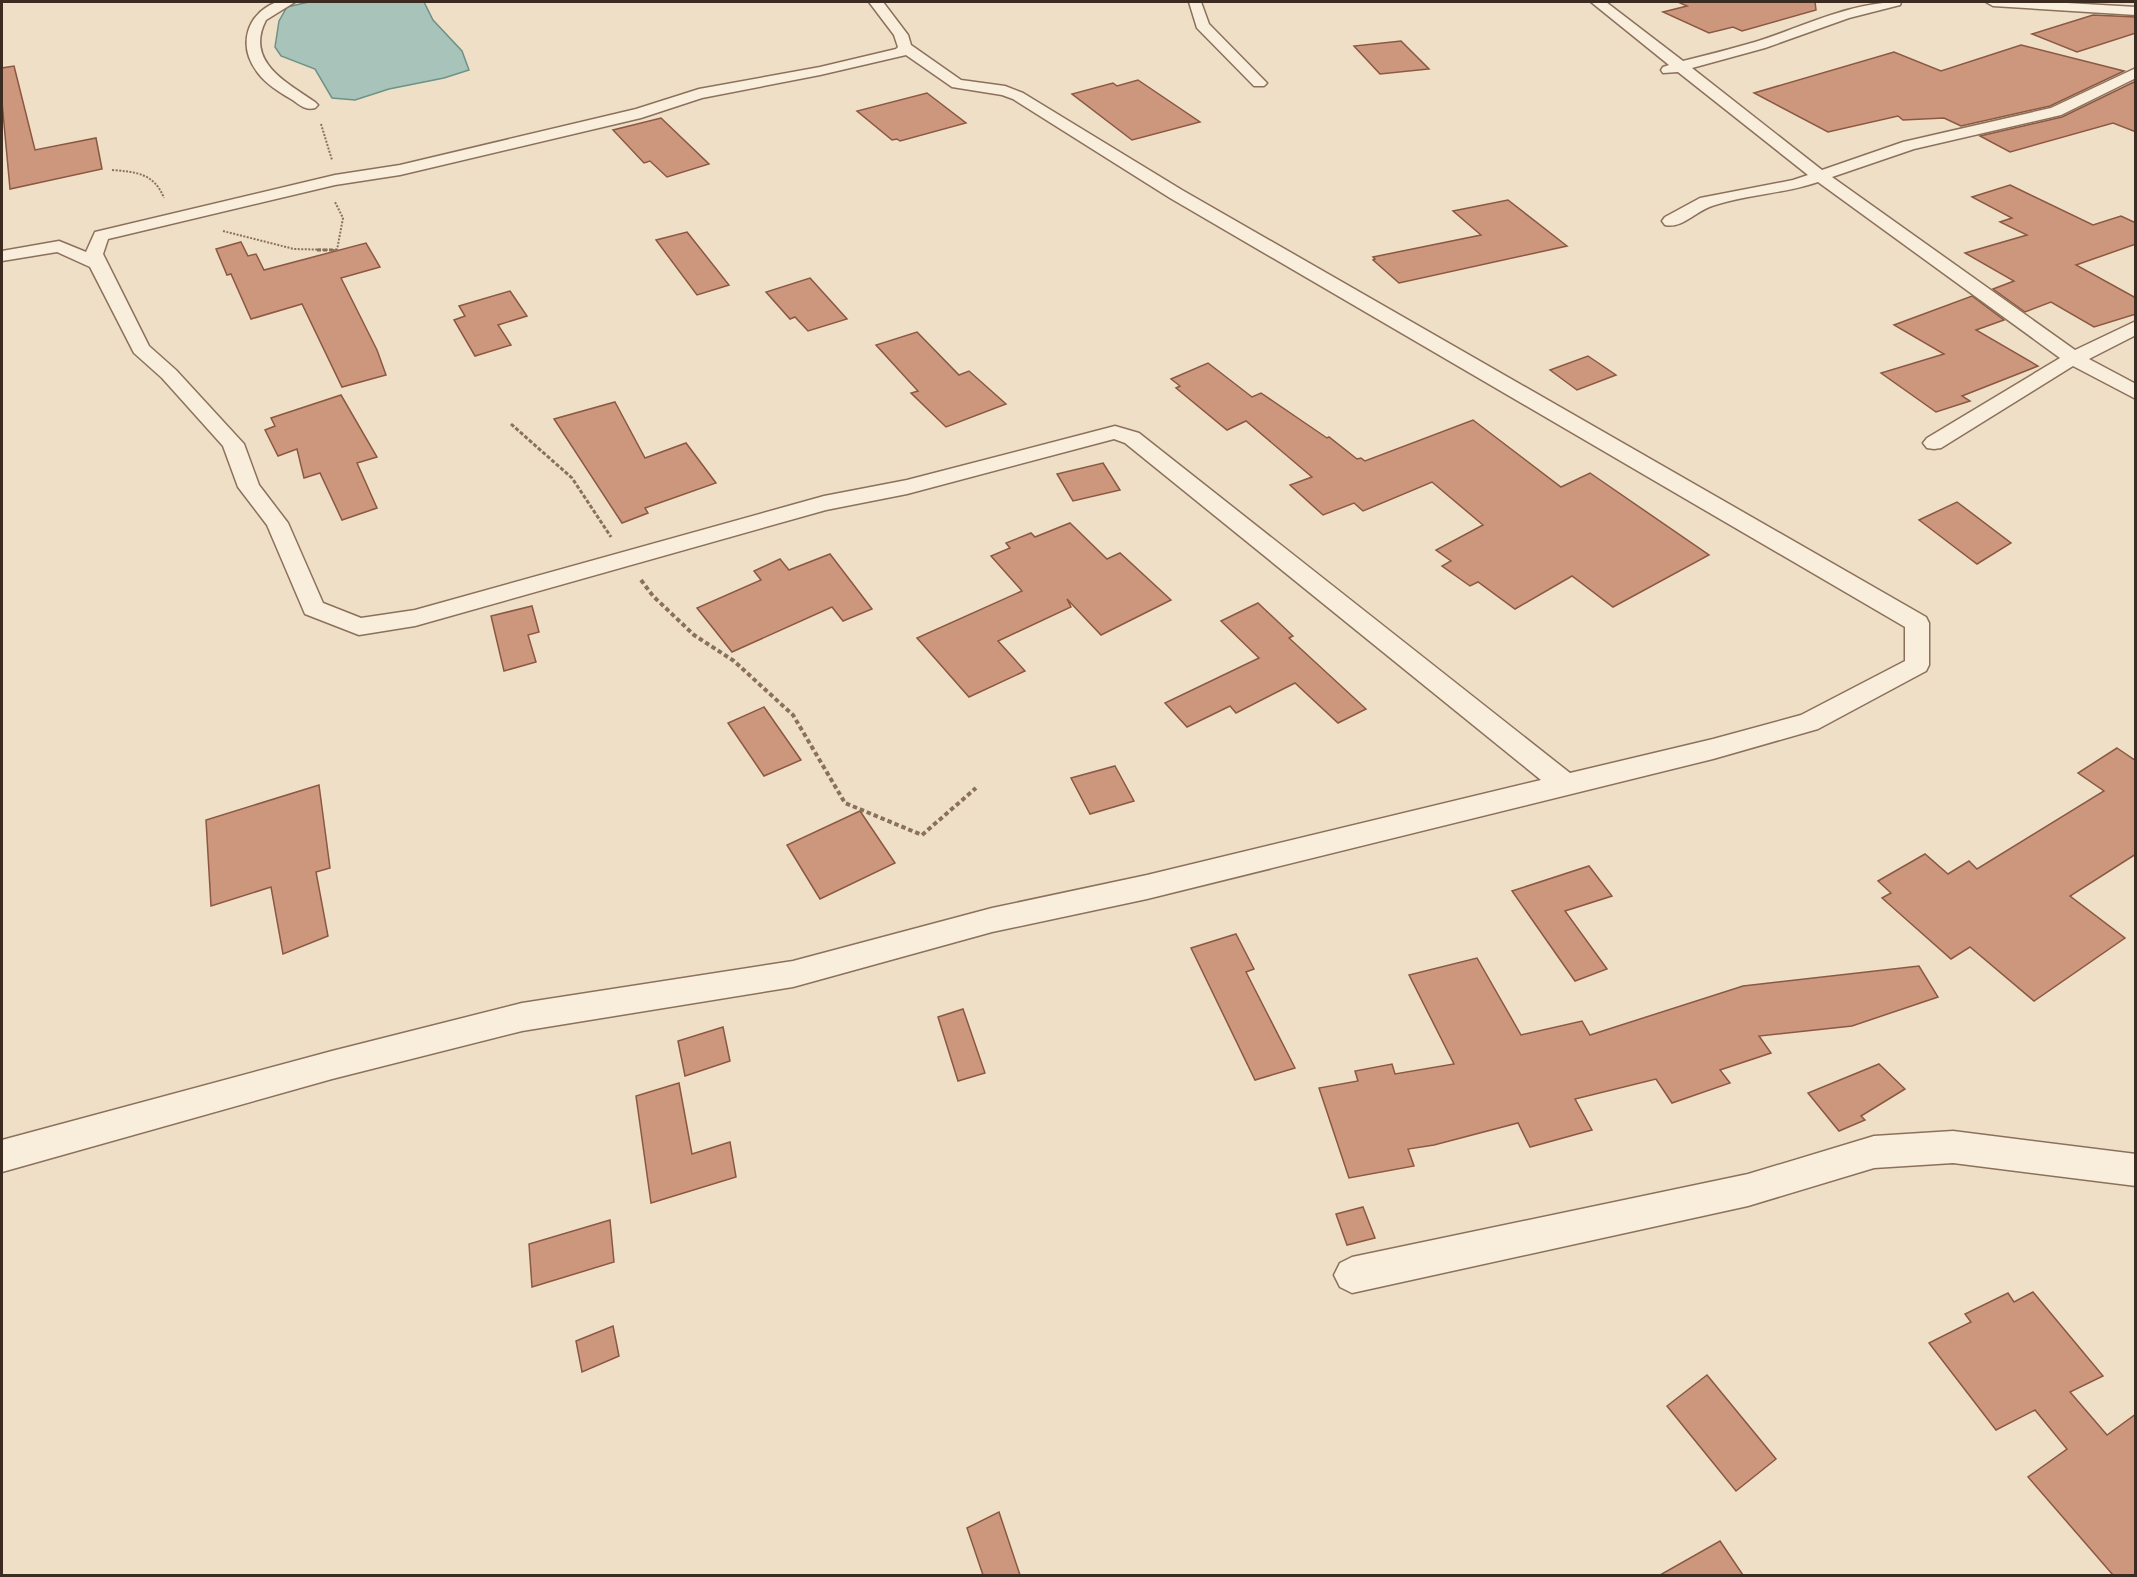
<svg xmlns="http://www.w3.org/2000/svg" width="2137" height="1577" viewBox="0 0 2137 1577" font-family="'Crimson Pro',serif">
<rect width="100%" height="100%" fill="#efdfc7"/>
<!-- water -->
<path fill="#a8c3b9" stroke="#6f9286" stroke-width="1.5" d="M309 2H424L433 20 462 51 469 70 444 78 389 89 355 100 332 98 315 69 281 56 275 47 279 21 287 7Z"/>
<!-- building -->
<g fill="#cd977d" stroke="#8b5841" stroke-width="1.5">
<path d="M1678 2H1815L1816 10 1742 31 1733 27 1709 33 1663 12 1687 6Z"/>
<path d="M2093 15 2136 17V33L2077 52 2032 34Z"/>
<path d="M1401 41 1429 69 1380 74 1354 46Z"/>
<path d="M2021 45 2124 71 2050 106 1961 126 1944 118 1903 120 1898 116 1828 132 1754 93 1894 52 1941 71Z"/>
<path d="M14 66 35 150 96 138 102 169 10 189 2 102V68Z"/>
<path d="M1138 80 1200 122 1132 140 1072 94 1113 83 1117 86Z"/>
<path d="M2136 81V132L2113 123 2010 152 1980 136 2062 117Z"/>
<path d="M927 93 966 123 900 141 897 139 892 140 857 111Z"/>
<path d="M661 118 709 164 667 177 650 161 644 163 613 130Z"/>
<path d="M2010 185 2093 225 2121 216 2136 223V244L2076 265 2136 298V314L2094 327 2051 302 2025 312 1993 289 2014 281 1965 253 2027 235 2000 222 2012 218 1972 197Z"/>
<path d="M1508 200 1567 246 1399 283 1373 260 1375 259 1373 257 1481 235 1453 211Z"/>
<path d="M687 232 729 285 697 295 656 240Z"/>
<path d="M241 242 248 256 256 254 264 270 366 243 380 267 341 278 377 350 386 375 342 387 302 304 251 319 231 274 227 275 216 249Z"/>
<path d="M810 278 847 319 808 331 795 317 790 319 766 292Z"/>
<path d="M510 291 527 316 498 325 511 345 475 356 454 320 465 316 459 306Z"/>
<path d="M1972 296 2004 320 1976 330 2038 366 1962 396 1970 401 1936 412 1881 373 1944 354 1894 325Z"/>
<path d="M917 332 959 375 969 371 1006 404 946 427 911 393 918 391 876 345Z"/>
<path d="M1588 356 1616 375 1577 390 1550 370Z"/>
<path d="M1208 363 1252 397 1261 393 1327 438 1329 437 1357 459 1361 458 1365 461 1473 420 1561 487 1590 473 1709 555 1613 607 1572 576 1515 609 1478 582 1470 586 1442 566 1451 561 1436 550 1483 525 1432 482 1363 511 1354 503 1323 515 1290 485 1312 477 1246 421 1227 430 1176 388 1180 386 1171 379Z"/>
<path d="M341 395 377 457 357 463 377 508 342 520 320 473 304 478 297 449 278 456 265 430 275 426 271 418Z"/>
<path d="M615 402 645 458 686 443 716 483 645 508 648 513 622 523 554 419Z"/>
<path d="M1103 463 1120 490 1073 501 1057 474Z"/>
<path d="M1957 502 2011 543 1977 564 1919 520Z"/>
<path d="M1070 523 1107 559 1120 553 1171 600 1101 635 1067 599 1071 607 998 641 1025 671 969 697 917 638 1022 591 991 556 1010 548 1006 543 1031 533 1035 537Z"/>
<path d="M830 554 872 609 843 621 832 607 732 652 697 608 761 580 754 571 780 559 789 570Z"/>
<path d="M1258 603 1293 636 1289 638 1366 709 1338 723 1295 683 1236 713 1230 706 1187 727 1165 703 1259 658 1221 621Z"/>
<path d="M532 606 539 632 528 635 536 662 504 671 491 616Z"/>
<path d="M764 707 801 760 764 776 728 723Z"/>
<path d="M2117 748 2136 761V854L2070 896 2125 938 2034 1001 1970 947 1951 959 1882 898 1891 893 1878 881 1925 854 1948 874 1969 861 1977 869 2104 791 2078 773Z"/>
<path d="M1115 766 1134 801 1090 814 1071 778Z"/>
<path d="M319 785 330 868 316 872 328 936 283 954 271 887 211 906 206 820Z"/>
<path d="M860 811 895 863 820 899 787 845Z"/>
<path d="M1589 866 1612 896 1565 911 1607 969 1575 981 1512 891Z"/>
<path d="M1236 934 1254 969 1246 972 1295 1068 1255 1080 1191 948Z"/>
<path d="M1477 958 1521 1035 1582 1021 1590 1035 1743 986 1919 966 1938 997 1852 1026 1759 1036 1771 1053 1720 1070 1730 1083 1672 1103 1656 1079 1575 1099 1592 1130 1530 1147 1518 1123 1434 1145 1408 1149 1414 1166 1349 1178 1319 1088 1358 1081 1355 1071 1392 1064 1395 1074 1454 1064 1409 975Z"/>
<path d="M963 1009 985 1073 958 1081 938 1017Z"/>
<path d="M723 1027 730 1061 685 1076 678 1041Z"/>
<path d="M1879 1064 1905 1089 1861 1116 1865 1120 1839 1131 1808 1093Z"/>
<path d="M679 1083 692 1154 730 1142 736 1177 651 1203 636 1096Z"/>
<path d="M1363 1207 1375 1238 1347 1245 1336 1214Z"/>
<path d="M610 1220 614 1262 532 1287 529 1244Z"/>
<path d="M2033 1292 2103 1376 2070 1392 2107 1435 2136 1414V1575H2113L2028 1477 2067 1449 2035 1410 1996 1430 1929 1343 1971 1322 1965 1314 2008 1293 2014 1302Z"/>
<path d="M613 1326 619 1356 582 1372 576 1341Z"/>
<path d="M1707 1375 1776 1459 1736 1491 1667 1406Z"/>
<path d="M999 1512 1020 1575H983L967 1528Z"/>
<path d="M1720 1541 1743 1575H1660Z"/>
</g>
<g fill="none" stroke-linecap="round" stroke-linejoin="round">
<defs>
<g id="street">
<path d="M277 2H295L266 20C244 62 288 83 315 102L318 105 315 108C305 111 299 104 291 99 279 92 266 84 258 73 237 46 246 14 277 2Z"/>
<path d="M869 2H883L908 35 911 45 961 80 1005 86 1023 93 1182 190 1926 617 1929 623V665L1926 671 1818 729 1713 759 1147 899 992 932 793 987 522 1031 332 1079 2 1172V1140L332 1051 522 1003 793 961 992 908 1147 875 1541 780 1125 443 1114 439 907 494 826 510 415 626 359 635 305 614 267 525 238 487 223 446 162 378 134 353 90 267 57 252 2 261V251L59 241 86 252 95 232 335 175 400 165 636 109 699 89 820 67 896 49 898 47 894 35ZM906 55 952 87 1002 95 1013 99 1170 198 1905 627V661L1801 715 1713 739 1570 773 1139 433 1115 426 907 480 824 496 415 610 361 618 323 603 288 523 259 485 244 444 176 370 149 346 103 254 108 239 335 185 400 175 641 118 702 98 820 75Z"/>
<path d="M1189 2H1201L1209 24 1264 80 1267 83 1264 86H1254L1197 28Z"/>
<path d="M1591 2H1606L1683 61C1707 55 1731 49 1755 42 1803 27 1850 2 1901 2L1900 5 1849 18 1765 48 1692 68 1822 170 1903 142 2051 108 2136 68V78L2061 115 1914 149 1832 177 2075 350 2136 321V335L2089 359 2136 384V399L2073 366 1941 448 1934 449 1927 448 1923 443 1927 438 2060 358 1818 182C1784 194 1746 194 1712 206 1696 211 1682 229 1665 225L1662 221 1665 217 1700 198 1793 180 1808 175 1678 72 1663 73 1661 70 1663 67 1669 65Z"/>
<path d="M1986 2H2050L2136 7V15L1993 6Z"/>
<path d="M1953 1131 2136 1154V1186L1953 1163 1874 1168 1748 1206 1352 1293 1340 1287 1334 1275 1340 1263 1352 1257 1748 1174 1874 1136Z"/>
</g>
</defs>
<!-- street casing -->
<use href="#street" stroke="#8b715c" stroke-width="3"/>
<!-- path-far2 -->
<g stroke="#8b715c" stroke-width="2" stroke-dasharray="2 1.5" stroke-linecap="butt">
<path d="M321 124 332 160"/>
<path d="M112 170C136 172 154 173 164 198"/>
<path d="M223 231 294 249 337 250 343 218 335 202"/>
</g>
<!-- path-far1 -->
<g stroke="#8b715c" stroke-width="3" stroke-dasharray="4 2" stroke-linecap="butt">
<path d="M317 250H337"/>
<path d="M511 424 572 478 611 537"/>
</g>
<!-- path -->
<path stroke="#8b715c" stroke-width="4" stroke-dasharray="4.5 3" stroke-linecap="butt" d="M641 580 653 596 694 635 734 661 793 715 845 803 922 835 976 788"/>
<!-- street -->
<use href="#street" fill="#f9eddb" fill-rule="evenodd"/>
</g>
<!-- border -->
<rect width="2137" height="1577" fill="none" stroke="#3c2b20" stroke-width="6"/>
</svg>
